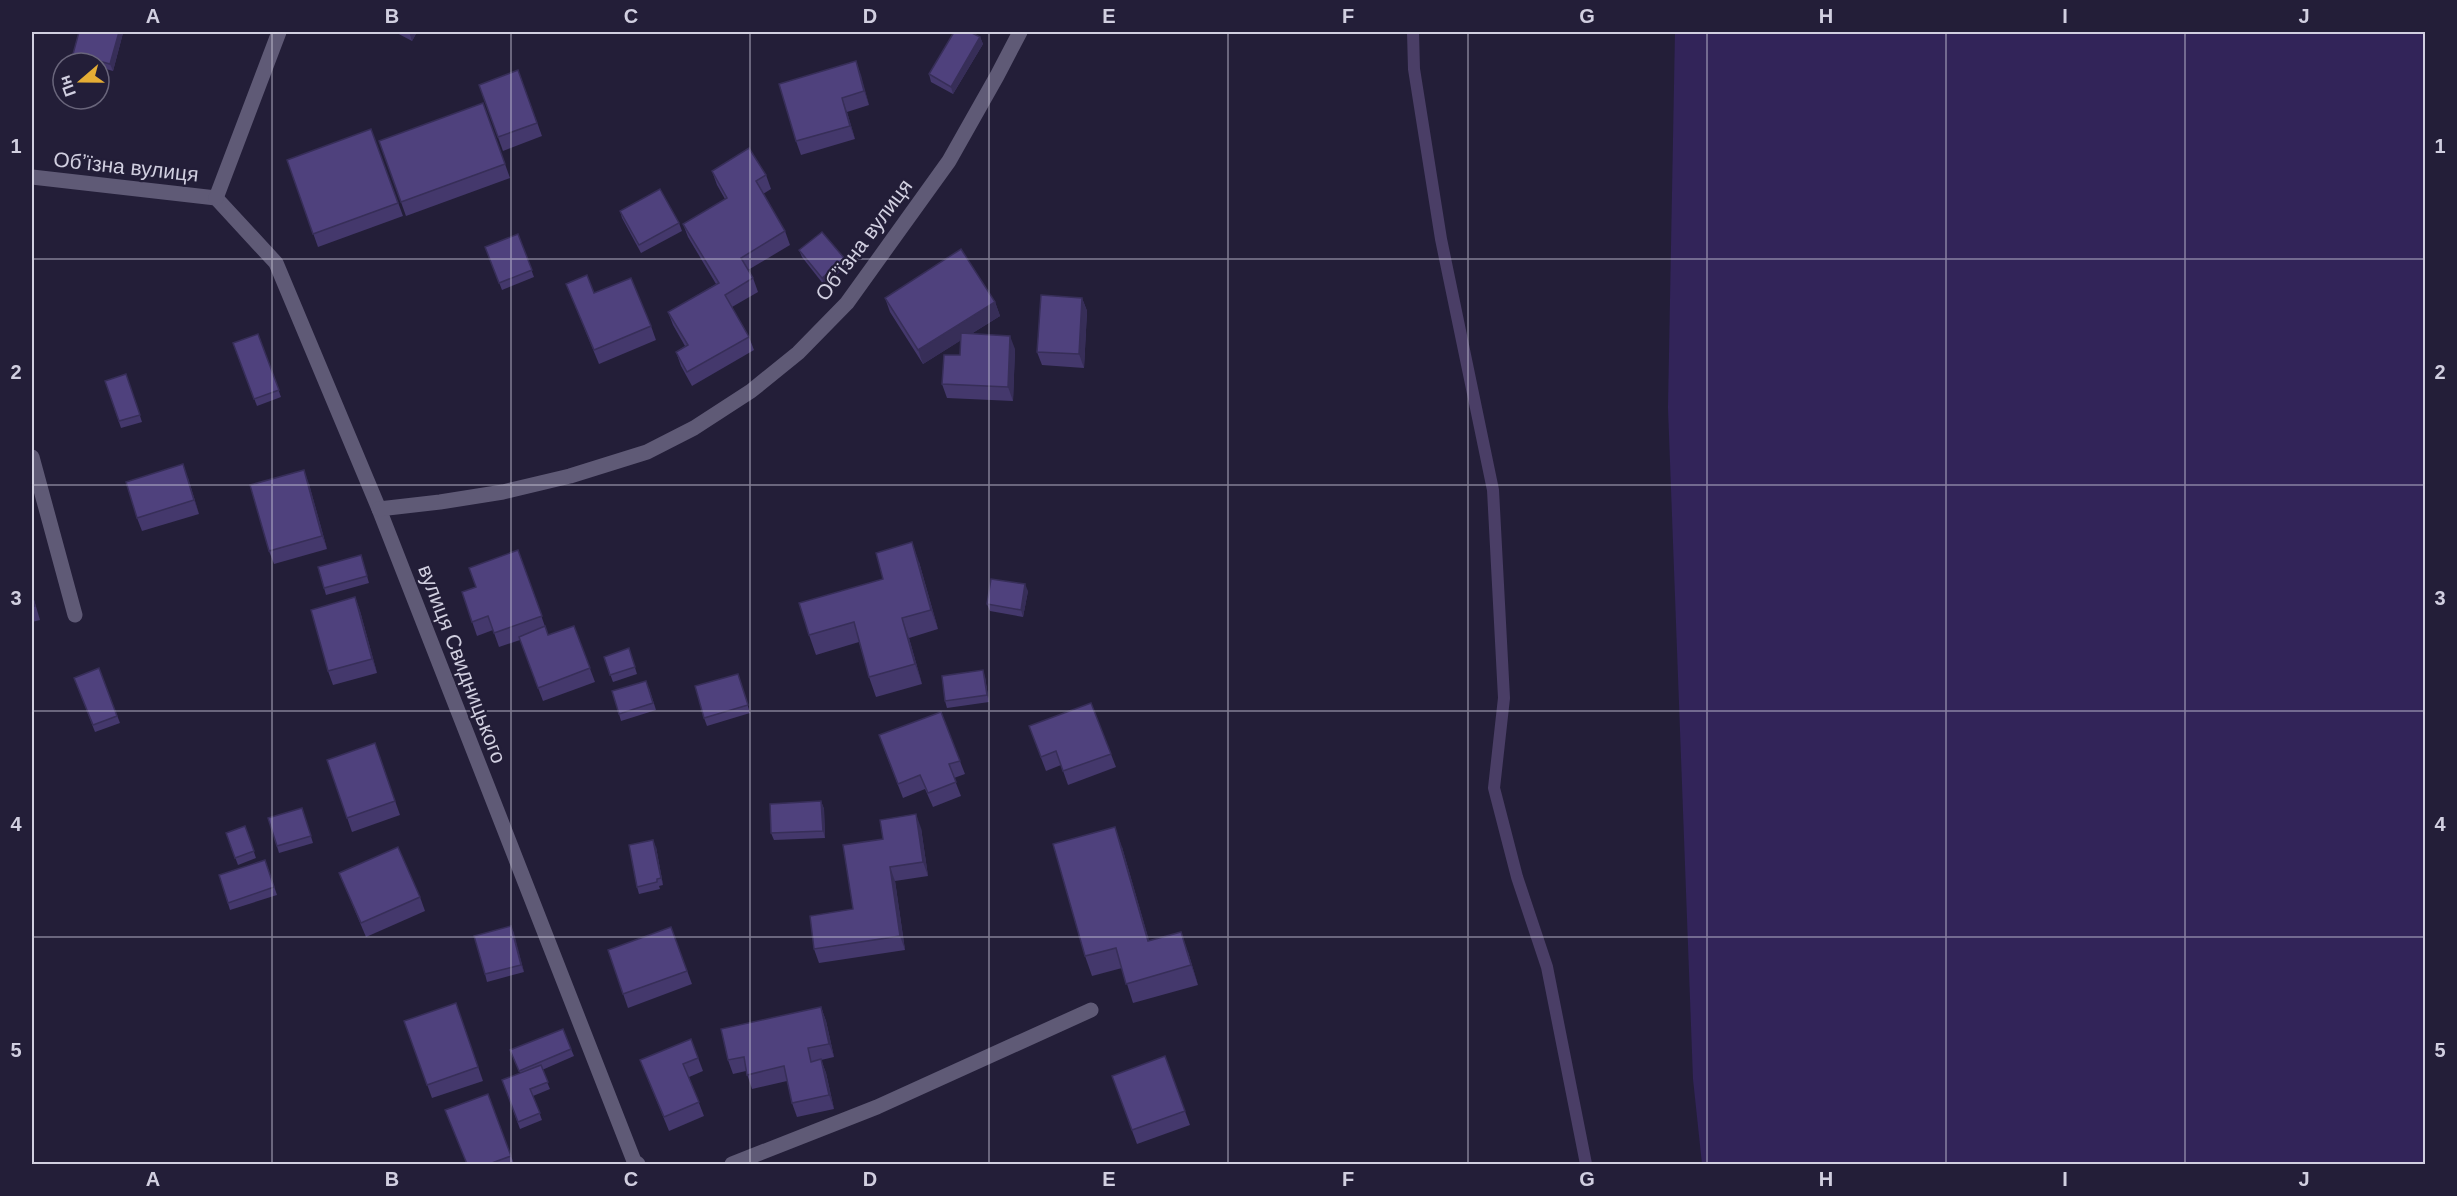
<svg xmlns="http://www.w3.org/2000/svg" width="2457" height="1196" viewBox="0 0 2457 1196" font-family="Helvetica,sans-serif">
<rect width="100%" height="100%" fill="#231e38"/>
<!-- green -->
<path fill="#322459" d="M1675 32H2425V1164H1702L1693 1079 1668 408Z"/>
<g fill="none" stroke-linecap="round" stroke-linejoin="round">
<!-- stream -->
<path stroke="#4a3e66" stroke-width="12" d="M1413 32 1414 69 1441 239 1493 490 1504 698 1494 788 1517 877 1547 967 1586 1164"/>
<!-- minor -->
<g stroke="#5f5a76" stroke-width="15">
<path d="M32 177 216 198"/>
<path d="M216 198 276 263 379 509 634 1161 638 1164"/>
<path d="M216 198 279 32"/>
<path d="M32 457 75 615"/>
<path d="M379 509 440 502 503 492 570 476 647 452 694 428 751 391 798 353 847 303 949 161 997 76 1020 32"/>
<path d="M732 1164 877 1107 1091 1010"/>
</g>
</g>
<!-- wall -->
<g fill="#44386c">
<path d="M79 32H122L123 33 113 71 99 67V63H83L75 61 73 54Z"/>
<path d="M395 32H417L412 41Z"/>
<path d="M980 37 983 44 953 94 931 82 929 74Z"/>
<path d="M856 61 869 105 847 112 855 139 801 155 796 141Z"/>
<path d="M518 70 542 136 503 151 479 85Z"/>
<path d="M483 103 510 178 406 216 379 141Z"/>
<path d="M371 129 403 216 318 247 287 160Z"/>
<path d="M712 171 766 175 771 189 763 194 785 231 790 245 748 270 753 278 758 292 732 307 749 337 754 350 692 386 681 366 676 352 685 346 673 325 668 312 716 284 688 237 683 224 725 199 717 185Z"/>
<path d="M620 211 679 223 682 231 641 253 622 218Z"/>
<path d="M518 234 534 277 502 290 485 247Z"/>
<path d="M799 250 845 259 847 266 824 285 802 257Z"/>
<path d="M566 284 594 293 651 326 656 340 599 364Z"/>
<path d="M885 298 995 302 1000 316 971 334 1015 349 1013 401 947 398 942 384 960 355 961 340 923 364 890 312Z"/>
<path d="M1082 298 1087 311 1084 368 1042 365 1037 352Z"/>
<path d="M258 334 281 397 257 406 233 343Z"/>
<path d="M126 374 142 422 121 428 105 381Z"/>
<path d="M188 478 199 514 142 531 137 518Z"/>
<path d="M309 484 327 549 274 564 269 551Z"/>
<path d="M518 550 548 635 574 626 595 682 543 701 520 640 499 647 493 630 477 636 462 592 476 587Z"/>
<path d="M361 555 369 583 326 595 324 588Z"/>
<path d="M919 562 938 629 909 638 922 684 876 697 869 677 859 642 816 655 809 635 883 579Z"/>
<path d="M1028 591 1023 617 990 611 987 604Z"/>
<path d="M32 593 40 620 32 622Z"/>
<path d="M355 597 360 611 377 673 333 685 328 671Z"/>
<path d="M629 648 637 674 613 682 604 657Z"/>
<path d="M99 668 120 723 95 732 74 678Z"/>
<path d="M738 674 750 713 707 726 704 718Z"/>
<path d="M985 677 989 702 947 708 945 701Z"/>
<path d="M649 688 656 710 621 721 619 714Z"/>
<path d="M1091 703 1116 767 1068 785 1061 765 1046 771 1029 726Z"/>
<path d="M941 712 965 774 954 778 961 796 933 807 925 789 903 798 884 749Z"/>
<path d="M375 743 400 815 352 832 327 760Z"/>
<path d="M821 801 824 809 825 838 774 840 771 833Z"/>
<path d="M302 808 313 843 279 853 268 818Z"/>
<path d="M245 826 256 858 238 865 226 833Z"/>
<path d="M921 828 928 876 895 881 905 950 819 963 814 949 853 909 883 839Z"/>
<path d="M656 847 663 885 659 886 660 889 639 894 637 887Z"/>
<path d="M1122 847 1149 941 1188 952 1198 985 1133 1003 1122 968 1092 976 1085 956Z"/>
<path d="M265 860 277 895 230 910 219 875Z"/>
<path d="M339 873 420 897 425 911 366 937Z"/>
<path d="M511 926 524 972 487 982 485 974Z"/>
<path d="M671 927 692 984 628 1008 608 950Z"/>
<path d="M456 1003 483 1081 432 1098 404 1021Z"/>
<path d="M821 1007 826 1021 834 1057 821 1060 826 1073 834 1109 797 1117 792 1103 787 1081 752 1089 746 1071 733 1074 728 1060Z"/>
<path d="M691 1039 703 1071 689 1077 704 1116 669 1131 640 1060Z"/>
<path d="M571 1049 574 1056 542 1070 550 1089 533 1096 542 1120 520 1129 502 1080 520 1073 510 1050Z"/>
<path d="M1165 1056 1190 1125 1137 1144 1112 1076Z"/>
<path d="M488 1094 514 1164H466Z"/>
</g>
<!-- shaded-wall -->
<g fill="#372e58">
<path d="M119 32H122L123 33 113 71 110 64Z"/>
<path d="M409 32H417L412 41Z"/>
<path d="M980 37 983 44 953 94 951 87Z"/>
<path d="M856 61 861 75 869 105 864 91Z"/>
<path d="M842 98 847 112 855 139 850 126Z"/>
<path d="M845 259 847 266 824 285 822 278Z"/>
<path d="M1082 298 1087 311 1084 368 1079 354Z"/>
<path d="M995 302 1000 316 923 364 918 350Z"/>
<path d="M1010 336 1015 349 1013 401 1008 387Z"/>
<path d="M183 464 188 478 199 514 194 500Z"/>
<path d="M304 470 309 484 327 549 322 536Z"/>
<path d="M912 542 919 562 938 629 931 610Z"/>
<path d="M1025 584 1028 591 1023 617 1021 610Z"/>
<path d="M355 597 360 611 377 673 372 659Z"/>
<path d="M902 618 909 638 922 684 915 664Z"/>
<path d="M983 670 985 677 989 702 987 695Z"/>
<path d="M821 801 824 809 825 838 823 831Z"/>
<path d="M916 814 921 828 928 876 923 862Z"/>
<path d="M1115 827 1122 847 1155 961 1148 941Z"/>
<path d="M653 840 656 847 663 885 661 878Z"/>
<path d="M890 867 895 881 905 950 900 936Z"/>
<path d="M511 926 514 933 524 972 521 965Z"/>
<path d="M1181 932 1188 952 1198 985 1191 965Z"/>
<path d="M821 1007 826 1021 834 1057 829 1044Z"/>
<path d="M821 1059 826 1073 834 1109 829 1095Z"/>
</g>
<!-- building -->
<g fill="#4f417d" stroke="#372e58" stroke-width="1.5">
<path d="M79 32H119L110 64 73 54Z"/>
<path d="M954 32H970L980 37 951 87 929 74Z"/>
<path d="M856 61 864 91 842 98 850 126 796 141 779 84Z"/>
<path d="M518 70 537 123 498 137 479 85Z"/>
<path d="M483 103 505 164 401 202 379 141Z"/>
<path d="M371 129 398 203 313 234 287 160Z"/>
<path d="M749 148 766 175 756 181 785 231 741 258 753 278 725 295 749 337 687 372 676 352 688 345 668 312 719 283 683 224 727 198 712 171Z"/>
<path d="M660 189 679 223 639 245 620 211Z"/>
<path d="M822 232 845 259 822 278 799 250Z"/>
<path d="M518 234 532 270 499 283 485 247Z"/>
<path d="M961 249 995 302 918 350 885 298Z"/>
<path d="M587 275 594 293 631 278 651 326 594 350 566 284Z"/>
<path d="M1041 295 1082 298 1079 354 1037 352Z"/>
<path d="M961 333 1010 336 1008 387 942 384 944 355H960Z"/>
<path d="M258 334 279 390 254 399 233 343Z"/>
<path d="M126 374 140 415 119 421 105 381Z"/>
<path d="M183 464 194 500 137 518 126 482Z"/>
<path d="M304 470 322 536 269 551 250 485Z"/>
<path d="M912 542 931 610 902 618 915 664 869 677 854 622 809 635 799 603 883 579 876 553Z"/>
<path d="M518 550 542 616 494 633 488 616 472 622 462 592 476 587 469 568Z"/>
<path d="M361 555 367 576 324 588 318 567Z"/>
<path d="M991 579 1025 584 1021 610 987 604Z"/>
<path d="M32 595 35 606 32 607Z"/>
<path d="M355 597 372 659 328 671 311 610Z"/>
<path d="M545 626 548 635 574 626 590 668 538 688 519 637Z"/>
<path d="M629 648 635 667 610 675 604 657Z"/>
<path d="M99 668 117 716 93 725 74 678Z"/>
<path d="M983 670 987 695 945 701 942 676Z"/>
<path d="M738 674 748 705 704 718 695 686Z"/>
<path d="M646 681 653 703 619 714 612 691Z"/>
<path d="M1091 703 1111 754 1063 771 1056 751 1041 757 1029 726Z"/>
<path d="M941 712 960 761 949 764 956 782 928 793 920 775 898 784 879 735Z"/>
<path d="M375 743 395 801 347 818 327 760Z"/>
<path d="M821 801 823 831 771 833 770 804Z"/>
<path d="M302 808 311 836 277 846 268 818Z"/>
<path d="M916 814 923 862 890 867 900 936 814 949 810 916 853 909 843 845 883 839 880 820Z"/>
<path d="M245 826 254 851 235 858 226 833Z"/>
<path d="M1115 827 1148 941 1181 932 1191 965 1126 984 1116 948 1085 956 1053 844Z"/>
<path d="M653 840 661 878 657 879V882L637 887 629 845Z"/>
<path d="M398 847 420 897 361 923 339 873Z"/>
<path d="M265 860 274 887 228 903 219 875Z"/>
<path d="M511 926 521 965 485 974 474 936Z"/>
<path d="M671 927 687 971 623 994 608 950Z"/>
<path d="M456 1003 478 1067 427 1085 404 1021Z"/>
<path d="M821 1007 829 1044 808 1048 811 1062 821 1059 829 1095 792 1103 784 1066 747 1075 744 1057 728 1060 721 1029Z"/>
<path d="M563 1029 571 1049 519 1071 510 1050Z"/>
<path d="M691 1039 698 1058 683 1064 699 1102 664 1117 640 1060Z"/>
<path d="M1165 1056 1185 1111 1132 1130 1112 1076Z"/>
<path d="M541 1065 548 1082 530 1089 540 1113 518 1122 502 1080Z"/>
<path d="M488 1094 511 1156 489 1164H467L445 1110Z"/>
</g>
<!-- grid -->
<path fill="none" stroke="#d1cfe0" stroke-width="1.5" stroke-opacity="0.55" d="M272 32V1164M511 32V1164M750 32V1164M989 32V1164M1228 32V1164M1468 32V1164M1707 32V1164M1946 32V1164M2185 32V1164M32 259H2426M32 485H2426M32 711H2426M32 937H2426"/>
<g text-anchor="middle" stroke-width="4.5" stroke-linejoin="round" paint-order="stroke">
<!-- street labels -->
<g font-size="21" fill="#d1cfe0" stroke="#231e38">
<text transform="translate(126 167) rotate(6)" y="7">Обʼїзна вулиця</text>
<text transform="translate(864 240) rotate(-53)" y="7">Обʼїзна вулиця</text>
<text transform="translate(462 664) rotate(69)" y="7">вулиця Свидницького</text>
</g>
</g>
<!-- border -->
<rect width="2457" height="1196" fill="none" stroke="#231e38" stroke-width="66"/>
<!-- north arrow -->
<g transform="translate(81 81) rotate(250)"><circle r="28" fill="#231e38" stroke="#69657b" stroke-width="1.5"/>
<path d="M0-4.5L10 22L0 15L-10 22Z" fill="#e5ad35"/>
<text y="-9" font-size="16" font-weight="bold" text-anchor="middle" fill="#d1cfe0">Пн</text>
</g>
<rect x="33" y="33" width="2391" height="1130" fill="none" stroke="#d1cfe0" stroke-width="2"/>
<g font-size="20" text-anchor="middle" font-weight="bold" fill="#d1cfe0">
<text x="153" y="23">A</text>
<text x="392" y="23">B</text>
<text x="631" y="23">C</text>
<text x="870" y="23">D</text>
<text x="1109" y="23">E</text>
<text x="1348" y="23">F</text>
<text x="1587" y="23">G</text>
<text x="1826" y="23">H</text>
<text x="2065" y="23">I</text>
<text x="2304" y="23">J</text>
<text x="16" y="153">1</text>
<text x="2440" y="153">1</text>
<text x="16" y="379">2</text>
<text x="2440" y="379">2</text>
<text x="16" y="605">3</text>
<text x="2440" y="605">3</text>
<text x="16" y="831">4</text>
<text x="2440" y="831">4</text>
<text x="16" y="1057">5</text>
<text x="2440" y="1057">5</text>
<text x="153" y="1186">A</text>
<text x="392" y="1186">B</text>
<text x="631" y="1186">C</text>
<text x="870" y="1186">D</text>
<text x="1109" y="1186">E</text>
<text x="1348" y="1186">F</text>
<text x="1587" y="1186">G</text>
<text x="1826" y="1186">H</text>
<text x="2065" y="1186">I</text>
<text x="2304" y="1186">J</text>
</g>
</svg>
